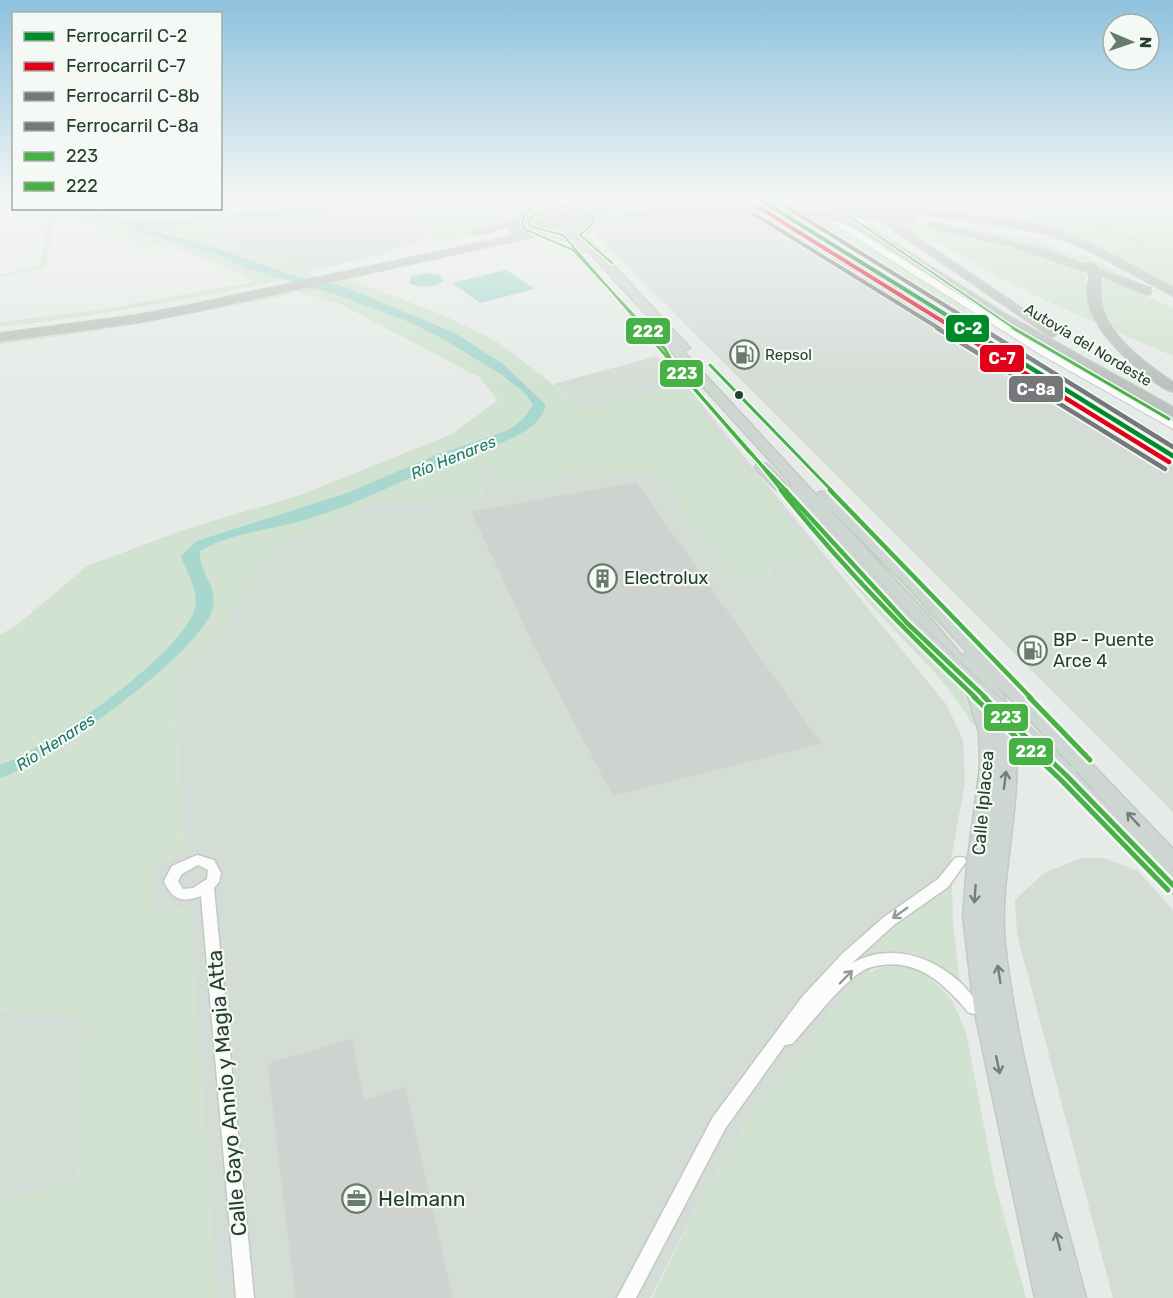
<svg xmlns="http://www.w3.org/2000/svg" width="1173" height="1298" viewBox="0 0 1173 1298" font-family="Rubik,sans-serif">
<rect width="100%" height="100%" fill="#e6ebe7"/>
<!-- built -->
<g fill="#d4dcd6">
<path d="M401 203 436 233 420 242 384 252 386 254 311 270 248 252 195 231 211 228H259Z"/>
<path d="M751 211 781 214 1046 378 1173 461V812L592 231 648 220 661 221Z"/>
<path d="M657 356 684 383 946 704 963 740 965 781 951 861 870 971 759 1102 699 1203 650 1298H0V1011L83 1017 190 907 154 914 152 863 185 854 173 685 190 657 273 543 585 410 554 384Z"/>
<path d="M1082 858H1104L1138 871 1173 910V1298H1113L1017 934 1015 900 1044 873Z"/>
</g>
<!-- green -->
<g fill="#d1e3d0">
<path d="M221 201H534L537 209C510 224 461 241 430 244L438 239 431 237 436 233 401 203 259 228H211L196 231 248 252 311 270 310 274 334 281 353 280 447 317 498 342 586 410 684 383 701 404 703 413 712 425 713 432 725 444H729L740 458 737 459 749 474H758L785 518 822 566 900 657 899 660 807 555 770 562 774 587 764 579 727 572 719 563 721 558 719 552 707 546 677 505 682 503 663 478H657L645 470 586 479 590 469 563 472 558 483 549 485 547 481 552 479 549 475 516 482 514 478 498 480 492 467 475 470 485 496 467 500V502L453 496 408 503 382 501 297 536 262 566 219 635 188 663 173 685 185 855 152 864 155 914 190 907 217 1298H0V1202L77 1179 83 1018 0 1011V635L18 624 87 566 186 529 300 495 452 434 498 400 479 377 338 303 296 291 326 282C283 273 244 256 202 243 165 231 127 224 91 209L220 208Z"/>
<path d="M556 201H757L760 203 670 205 593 212Z"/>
<path d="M781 201H803L806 204 794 205 809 215 825 218 964 307 967 314Z"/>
<path d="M863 201 1018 226 1078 242 1138 275C1110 263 1083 246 1054 238 1008 224 960 223 913 216L908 223 986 239 1084 270 1094 320 1111 325 1102 303V280H1111L1173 308V356C1089 320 1005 286 927 235L916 237Z"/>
<path d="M879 201H1173V289L1103 251 1077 238 1051 230 929 212Z"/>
<path d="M48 209H81L134 231 212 253 253 271 283 278 282 280C188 299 95 317 0 327V322L100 310 253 282C238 272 174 244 157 245 151 245 146 249 139 248L133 242 56 209 45 268 0 277V275L40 266 50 211Z"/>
<path d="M751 211 661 221 648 220 592 231 601 220C651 213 701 212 751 211Z"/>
<path d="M960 227 1035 239 1073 255 1085 257 1065 245 1173 300C1104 269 1035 246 962 229Z"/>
<path d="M292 290V293L288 295C192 314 97 333 0 344V341L136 322Z"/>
<path d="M786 501H789L859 583 962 688 975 724H972C949 682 913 651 880 615 847 578 818 539 786 501Z"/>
<path d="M952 885 953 924 960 982C927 958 918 948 873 952L869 945Z"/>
<path d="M906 966 925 974 941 988 952 1000 966 1032 995 1183 1026 1298H652L699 1203 759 1102 857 978 882 967Z"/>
</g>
<!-- water -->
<g fill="#a8d7cf">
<path d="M81 209H91L160 232 205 244 293 275 345 287 424 320 455 333 503 364 546 405C543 414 539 421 531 427 506 445 475 451 447 462 401 481 357 504 308 519 273 530 232 532 200 551 198 572 220 587 212 611 195 657 47 763 0 778V765C45 750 183 654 195 608 199 592 186 571 181 556L197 541 347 493 436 455 509 430 524 418 533 405 526 394 502 375 445 340 409 322 338 295 253 271 212 253 134 231 133 228Z"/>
<path d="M506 270 535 289 480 303 452 283Z"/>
<path d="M428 273 439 275 444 280C435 288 420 289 409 283L411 277Z"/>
</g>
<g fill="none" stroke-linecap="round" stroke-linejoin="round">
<!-- stream -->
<path stroke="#a8d7cf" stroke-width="1.5" d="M1010 201 1098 224 1149 246"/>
<!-- river -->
<path fill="#a8d7cf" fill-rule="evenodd" d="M349 201H371L318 213 133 229 128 226 133 223 318 207Z"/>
</g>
<!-- building -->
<g fill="#cfd3d0" stroke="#ced4d0" stroke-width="1.5">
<path d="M636 483 820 743 613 795 534 645 472 512Z"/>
<path d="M352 1039 363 1101 405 1088 452 1298H296L268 1064Z"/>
</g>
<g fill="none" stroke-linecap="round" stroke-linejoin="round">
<!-- secondary-tunnel -->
<path stroke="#bfc8c2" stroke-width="8" stroke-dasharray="8 4.5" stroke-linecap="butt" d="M814 204 837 222"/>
<defs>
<g id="street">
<path d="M197 855 214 860 221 873 219 882 214 888 254 1298H236L201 896C182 903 172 900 164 881L172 866ZM198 865 208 870 207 879 193 888 183 889 178 881 182 874Z"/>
<path d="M960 857 965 858 966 862 948 887 894 925 852 963C891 942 933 956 963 985 969 992 976 999 980 1007L978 1012 973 1014 968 1012C945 985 920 960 882 965 876 966 869 967 864 970 841 983 811 1024 792 1044L785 1045 725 1129 636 1298H617L713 1117 802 997 843 953 884 917 938 879 955 858Z"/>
</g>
<g id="secondary">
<path d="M806 201H815L818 204 814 206Z"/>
<path d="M834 220H840L1046 349 1173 421V429L1038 353 834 224Z"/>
</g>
<path id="primary" d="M557 207 579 208 596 215 598 222 585 235 690 348 683 351 819 498 817 495 819 492H829L913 576 1173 849V870L1171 869 1173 872V893L1166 891 1060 781 1058 776 1060 771 1067 769 1074 771 1120 818 1000 688C1039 764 996 862 1005 944 1018 1064 1056 1182 1086 1298H1035L974 1008 963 916 967 865 980 767 979 732 966 691 949 661 916 621 800 494 913 619 915 623 913 627H901L795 505 790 504 757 470 755 467 757 464H767L788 486 794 487 667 347V343L672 342 588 251 581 252 569 241 533 230 525 224 524 220 532 212ZM557 213 578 214 589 218V221C573 234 550 232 533 223L538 216ZM576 234V235L581 242 570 235ZM820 499 903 582 967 652 962 656 928 615ZM970 669 984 691 994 723 984 691Z"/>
<g id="highway">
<path d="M851 201H863L1059 333 1053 337 1049 336Z"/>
<path d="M869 201H885C931 216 983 213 1031 224 1084 235 1125 263 1173 287V296L1084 248 1050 235 1008 226 893 210Z"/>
<path d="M739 205C785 206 831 209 873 229L1004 313 1173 407V417L1011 328 883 244 847 225 824 218 768 212H710L625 217 620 214 625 211Z"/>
<path d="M531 214 536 217 535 219 476 236 471 233Z"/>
<path d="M931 222 1045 250 1151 288V294L1147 295 1101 276C1101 287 1100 298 1103 309 1113 340 1147 364 1173 382V392C1161 389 1151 379 1142 372 1115 350 1075 311 1091 273L1010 246 927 227V223Z"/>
<path d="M548 228 552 229V233L189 313 136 323 0 341V333L136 315 189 305Z"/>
</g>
</defs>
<!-- street casing -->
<use href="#street" stroke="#c3c8c4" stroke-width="3"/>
<!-- secondary casing -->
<use href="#secondary" stroke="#c0c7c2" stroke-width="2"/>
<!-- primary casing -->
<use href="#primary" stroke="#c2cac4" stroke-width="3"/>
<!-- highway casing -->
<use href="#highway" stroke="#c2cac4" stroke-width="2"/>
<!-- street -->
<use href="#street" fill="#fbfcfb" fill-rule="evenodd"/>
<!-- secondary -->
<use href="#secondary" fill="#fbfcfb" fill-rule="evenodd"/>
<!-- primary -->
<use href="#primary" fill="#ced6d2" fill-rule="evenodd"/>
<!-- highway -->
<use href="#highway" fill="#bcc3bf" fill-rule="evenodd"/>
<defs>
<path id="primary-bridge-far1" d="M907 623 986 698"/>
<path id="primary-bridge" d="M984 697 1067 776"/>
<g id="highway-bridge">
<path d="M836 209 913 218"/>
<path d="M514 229 604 213"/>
<path d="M1091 267 1095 275"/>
</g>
</defs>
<!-- primary-bridge-far1 casing -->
<use href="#primary-bridge-far1" stroke="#c2cac4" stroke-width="18" stroke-linecap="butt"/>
<!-- primary-bridge casing -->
<use href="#primary-bridge" stroke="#c2cac4" stroke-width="22" stroke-linecap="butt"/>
<!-- highway-bridge casing -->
<use href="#highway-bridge" stroke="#c2cac4" stroke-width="13" stroke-linecap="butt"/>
<!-- primary-bridge-far1 -->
<use href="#primary-bridge-far1" stroke="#ced6d2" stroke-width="16"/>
<!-- primary-bridge -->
<use href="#primary-bridge" stroke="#ced6d2" stroke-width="20"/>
<!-- highway-bridge -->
<use href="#highway-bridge" stroke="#bcc3bf" stroke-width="11"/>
<defs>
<g id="bus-1-far3">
<path d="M549 201 593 217 594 222 580 235 612 263"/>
<path d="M541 212 531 217 529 224 535 228 563 235 644 329"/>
</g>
<g id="bus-1-far2">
<path d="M642 328 749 452 787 491"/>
<path d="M710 365 832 491"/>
</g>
<g id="bus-1-far1">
<path d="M785 490 907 623 986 698"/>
<path d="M830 490 1031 698"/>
</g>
<g id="bus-1">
<path d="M984 697 1067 776 1173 885"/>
<path d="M1029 697 1090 760"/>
</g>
<g id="bus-2-far3">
<path d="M533 204 534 207 524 214 522 224 524 229 573 250 647 329"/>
<path d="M836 207 1015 329"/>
</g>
<g id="bus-2-far2">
<path d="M645 328 665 349 675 367 753 455 782 491"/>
<path d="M1013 328 1169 419"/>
</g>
<path id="bus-2-far1" d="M781 490C840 565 906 632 976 698"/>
<path id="bus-2" d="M974 697 1062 781 1168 890"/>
</defs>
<!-- bus-1-far3 casing -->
<use href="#bus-1-far3" stroke="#f4f9f5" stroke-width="4.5"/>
<!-- bus-1-far2 casing -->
<use href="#bus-1-far2" stroke="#f4f9f5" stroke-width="6"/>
<!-- bus-1-far1 casing -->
<use href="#bus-1-far1" stroke="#f4f9f5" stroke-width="9"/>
<!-- bus-1 casing -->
<use href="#bus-1" stroke="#f4f9f5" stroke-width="10"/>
<!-- bus-2-far3 casing -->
<use href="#bus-2-far3" stroke="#f4f9f5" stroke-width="4.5"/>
<!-- bus-2-far2 casing -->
<use href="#bus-2-far2" stroke="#f4f9f5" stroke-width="6"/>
<!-- bus-2-far1 casing -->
<use href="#bus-2-far1" stroke="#f4f9f5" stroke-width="9"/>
<!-- bus-2 casing -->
<use href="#bus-2" stroke="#f4f9f5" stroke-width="10"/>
<!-- bus-1-far3 -->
<use href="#bus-1-far3" stroke="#48b146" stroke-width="2"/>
<!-- bus-1-far2 -->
<use href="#bus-1-far2" stroke="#48b146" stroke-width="3"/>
<!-- bus-1-far1 -->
<use href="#bus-1-far1" stroke="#48b146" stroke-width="4.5"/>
<!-- bus-1 -->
<use href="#bus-1" stroke="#48b146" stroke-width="5"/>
<!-- bus-2-far3 -->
<use href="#bus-2-far3" stroke="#48b146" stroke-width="2"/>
<!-- bus-2-far2 -->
<use href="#bus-2-far2" stroke="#48b146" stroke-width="3"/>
<!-- bus-2-far1 -->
<use href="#bus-2-far1" stroke="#48b146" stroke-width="4.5"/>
<!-- bus-2 -->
<use href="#bus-2" stroke="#48b146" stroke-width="5"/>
<defs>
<path id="rail-1-far1" d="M762 201 969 329"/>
<path id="rail-1" d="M966 328 1173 456"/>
<path id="rail-2-far1" d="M758 207 955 329"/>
<path id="rail-2" d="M952 328 1169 462"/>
<path id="rail-3-far1" d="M777 201 983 329"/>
<path id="rail-3" d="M981 328 1173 447"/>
<path id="rail-4-far1" d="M754 214 940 329"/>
<path id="rail-4" d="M937 328 1165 469"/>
</defs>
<!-- rail-1-far1 casing -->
<use href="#rail-1-far1" stroke="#f4f9f5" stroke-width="6"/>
<!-- rail-1 casing -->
<use href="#rail-1" stroke="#f4f9f5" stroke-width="8"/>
<!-- rail-2-far1 casing -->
<use href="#rail-2-far1" stroke="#f4f9f5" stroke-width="6"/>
<!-- rail-2 casing -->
<use href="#rail-2" stroke="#f4f9f5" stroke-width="8"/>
<!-- rail-3-far1 casing -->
<use href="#rail-3-far1" stroke="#f4f9f5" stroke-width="6"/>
<!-- rail-3 casing -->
<use href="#rail-3" stroke="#f4f9f5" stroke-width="8"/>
<!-- rail-4-far1 casing -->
<use href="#rail-4-far1" stroke="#f4f9f5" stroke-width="6"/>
<!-- rail-4 casing -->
<use href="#rail-4" stroke="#f4f9f5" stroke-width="8"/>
<!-- rail-1-far1 -->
<use href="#rail-1-far1" stroke="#008a29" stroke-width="4"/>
<!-- rail-1 -->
<use href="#rail-1" stroke="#008a29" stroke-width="4.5"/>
<!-- rail-2-far1 -->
<use href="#rail-2-far1" stroke="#de0118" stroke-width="4"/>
<!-- rail-2 -->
<use href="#rail-2" stroke="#de0118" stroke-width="4.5"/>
<!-- rail-3-far1 -->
<use href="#rail-3-far1" stroke="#76777a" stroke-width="4"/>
<!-- rail-3 -->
<use href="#rail-3" stroke="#76777a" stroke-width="4.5"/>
<!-- rail-4-far1 -->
<use href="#rail-4-far1" stroke="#76777a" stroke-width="4"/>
<!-- rail-4 -->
<use href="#rail-4" stroke="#76777a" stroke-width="4.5"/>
</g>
<!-- one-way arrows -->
<defs><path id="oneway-shaft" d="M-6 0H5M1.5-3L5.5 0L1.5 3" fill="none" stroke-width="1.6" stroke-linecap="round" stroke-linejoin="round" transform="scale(1.5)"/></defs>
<g stroke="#708278">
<use href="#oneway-shaft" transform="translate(1005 780) rotate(-83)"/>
<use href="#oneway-shaft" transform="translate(1133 819) rotate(-133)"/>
<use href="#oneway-shaft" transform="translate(975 894) rotate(94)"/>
<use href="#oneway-shaft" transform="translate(999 974) rotate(-99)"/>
<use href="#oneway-shaft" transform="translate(998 1065) rotate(78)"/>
<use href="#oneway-shaft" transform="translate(1058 1241) rotate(-104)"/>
</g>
<g stroke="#909d94">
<use href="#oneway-shaft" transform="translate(900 913) rotate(145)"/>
<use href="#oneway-shaft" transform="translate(846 977) rotate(-46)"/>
</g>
<!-- sky -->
<linearGradient id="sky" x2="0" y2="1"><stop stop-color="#8ec2de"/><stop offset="0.52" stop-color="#f4f6f4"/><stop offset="1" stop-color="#f4f6f4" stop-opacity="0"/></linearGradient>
<rect width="1173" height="383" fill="url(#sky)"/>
<!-- icons -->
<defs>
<symbol id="fuel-ring" viewBox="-11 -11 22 22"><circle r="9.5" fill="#f4f9f5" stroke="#687b6f" stroke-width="1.5"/><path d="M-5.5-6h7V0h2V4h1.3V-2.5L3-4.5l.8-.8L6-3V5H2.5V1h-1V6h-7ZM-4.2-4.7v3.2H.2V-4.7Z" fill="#687b6f"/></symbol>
<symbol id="building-ring" viewBox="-11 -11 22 22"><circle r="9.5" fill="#f4f9f5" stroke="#687b6f" stroke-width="1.5"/><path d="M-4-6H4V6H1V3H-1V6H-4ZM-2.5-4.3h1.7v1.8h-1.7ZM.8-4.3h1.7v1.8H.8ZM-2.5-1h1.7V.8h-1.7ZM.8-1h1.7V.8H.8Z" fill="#687b6f"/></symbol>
<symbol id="office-ring" viewBox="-11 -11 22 22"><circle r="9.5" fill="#f4f9f5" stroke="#687b6f" stroke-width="1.5"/><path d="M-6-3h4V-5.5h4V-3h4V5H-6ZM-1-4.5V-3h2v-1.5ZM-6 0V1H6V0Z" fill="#687b6f"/></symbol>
</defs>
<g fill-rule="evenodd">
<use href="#fuel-ring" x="728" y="338" width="33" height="33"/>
<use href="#building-ring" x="586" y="562" width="33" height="33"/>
<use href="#fuel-ring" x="1016" y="634" width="33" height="33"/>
<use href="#office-ring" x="340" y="1182" width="33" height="33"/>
</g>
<!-- markers -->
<circle fill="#243e2e" stroke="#f4f9f5" stroke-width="2" cx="739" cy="395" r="5"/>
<g text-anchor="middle" stroke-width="4.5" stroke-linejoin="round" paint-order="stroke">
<!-- far-street labels -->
<g font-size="15" fill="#243e2e" stroke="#f4f9f5">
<text transform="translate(1088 345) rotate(31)" y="5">Autovía del Nordeste</text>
</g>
<!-- far-poi labels -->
<g font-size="15" fill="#243e2e" stroke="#f4f9f5" text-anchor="start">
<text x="765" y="360">Repsol</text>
</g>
<!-- far-water labels -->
<g font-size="16" font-style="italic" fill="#20786a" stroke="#f4f9f5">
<text transform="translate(453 457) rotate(-22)" y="6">Río Henares</text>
<text transform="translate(55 742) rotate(-33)" y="6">Río Henares</text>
</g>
<!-- poi labels -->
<g font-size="18" fill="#243e2e" stroke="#f4f9f5" text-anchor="start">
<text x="624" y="584">Electrolux</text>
<text x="1053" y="646">BP - Puente<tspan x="1053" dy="21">Arce 4</tspan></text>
</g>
<!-- street labels -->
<g font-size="18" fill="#243e2e" stroke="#f4f9f5">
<text transform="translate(983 803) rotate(-85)" y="6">Calle Iplacea</text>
</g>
<!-- near-street labels -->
<g font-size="21" fill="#243e2e" stroke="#f4f9f5">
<text transform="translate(227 1093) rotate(-95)" y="7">Calle Gayo Annio y Magia Atta</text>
</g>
<!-- near-poi labels -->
<g font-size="21" fill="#243e2e" stroke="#f4f9f5" text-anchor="start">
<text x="378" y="1206">Helmann</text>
</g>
</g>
<g stroke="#f4f9f5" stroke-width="2">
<rect x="945" y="314" width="45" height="29" rx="6" fill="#008a29"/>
<rect x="625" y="317" width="46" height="28" rx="6" fill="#48b146"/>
<rect x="979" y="344" width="46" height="29" rx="6" fill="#de0118"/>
<rect x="659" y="359" width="45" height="29" rx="6" fill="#48b146"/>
<rect x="1008" y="375" width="56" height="28" rx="6" fill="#76777a"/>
<rect x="983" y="703" width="46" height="29" rx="6" fill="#48b146"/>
<rect x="1008" y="737" width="46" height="29" rx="6" fill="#48b146"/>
</g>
<g font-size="16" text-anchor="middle" font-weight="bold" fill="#fff">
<text x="968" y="334">C-2</text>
<text x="648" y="337">222</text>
<text x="1002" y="364">C-7</text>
<text x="682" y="379">223</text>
<text x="1036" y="395">C-8a</text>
<text x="1006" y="723">223</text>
<text x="1031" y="757">222</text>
</g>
<!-- legend -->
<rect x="12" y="12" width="210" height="198" fill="#f4f9f5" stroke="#a1aea5" stroke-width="1.5"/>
<rect x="24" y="32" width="30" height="9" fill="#008a29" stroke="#a1aea5" stroke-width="1.5"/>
<text x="66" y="42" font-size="18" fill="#243e2e">Ferrocarril C-2</text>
<rect x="24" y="62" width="30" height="9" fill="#de0118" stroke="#a1aea5" stroke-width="1.5"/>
<text x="66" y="72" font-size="18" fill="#243e2e">Ferrocarril C-7</text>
<rect x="24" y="92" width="30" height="9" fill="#76777a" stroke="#a1aea5" stroke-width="1.5"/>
<text x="66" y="102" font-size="18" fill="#243e2e">Ferrocarril C-8b</text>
<rect x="24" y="122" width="30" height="9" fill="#76777a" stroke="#a1aea5" stroke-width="1.5"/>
<text x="66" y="132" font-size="18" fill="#243e2e">Ferrocarril C-8a</text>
<rect x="24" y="152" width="30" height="9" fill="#48b146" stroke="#a1aea5" stroke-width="1.5"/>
<text x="66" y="162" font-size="18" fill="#243e2e">223</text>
<rect x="24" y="182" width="30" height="9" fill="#48b146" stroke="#a1aea5" stroke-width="1.5"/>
<text x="66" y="192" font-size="18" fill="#243e2e">222</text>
<!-- north arrow -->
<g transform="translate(1131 42) rotate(92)"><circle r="28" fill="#f4f9f5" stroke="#a1aea5" stroke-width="1.5"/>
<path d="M0-4.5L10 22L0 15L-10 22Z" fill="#687b6f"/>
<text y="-9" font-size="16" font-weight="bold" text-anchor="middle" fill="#243e2e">N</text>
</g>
</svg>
